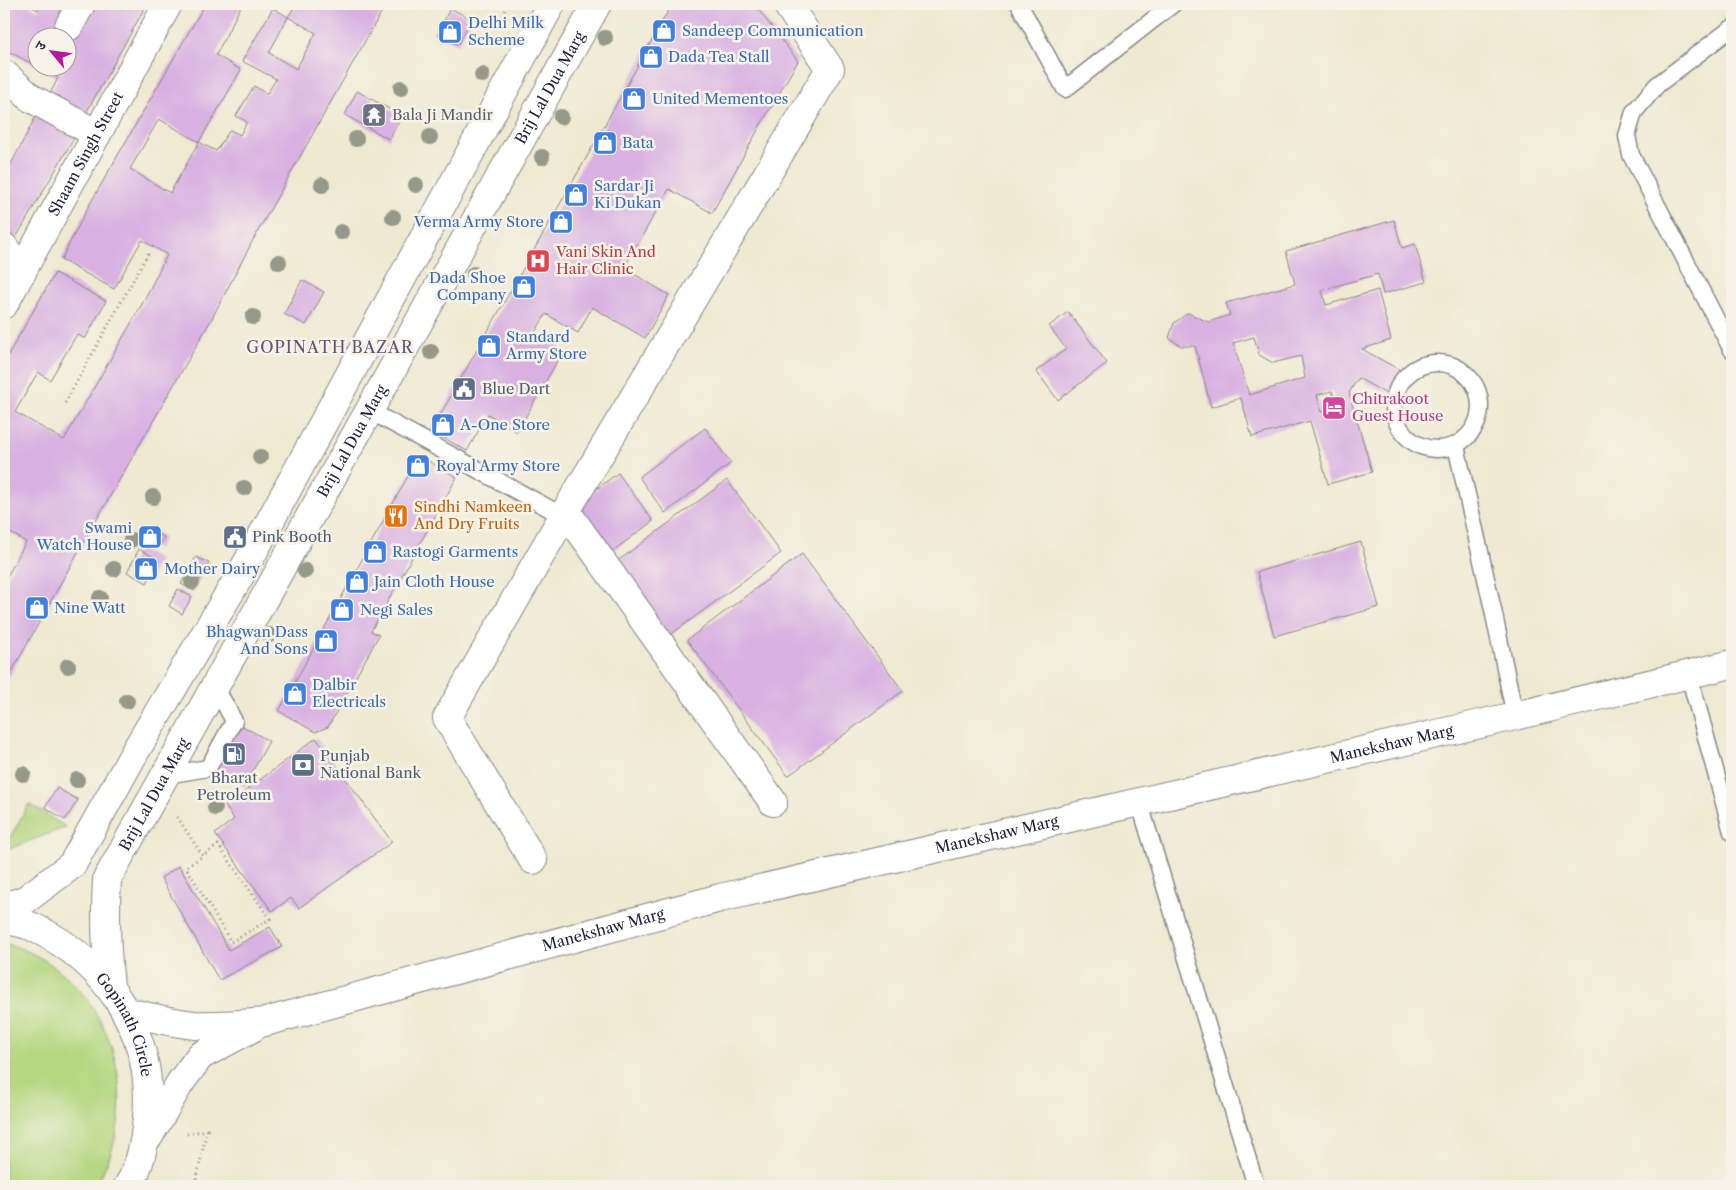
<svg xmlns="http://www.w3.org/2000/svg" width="1736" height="1190" viewBox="0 0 1736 1190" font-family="'Libre Caslon Text','Noto Serif Devanagari',serif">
<rect width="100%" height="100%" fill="#f7f3e8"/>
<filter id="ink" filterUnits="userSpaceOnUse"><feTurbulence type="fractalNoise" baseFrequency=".02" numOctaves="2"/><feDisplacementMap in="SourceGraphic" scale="10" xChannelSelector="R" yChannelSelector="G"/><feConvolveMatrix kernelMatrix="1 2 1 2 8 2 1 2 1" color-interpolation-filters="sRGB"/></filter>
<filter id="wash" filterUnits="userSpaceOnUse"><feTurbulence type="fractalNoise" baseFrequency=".0096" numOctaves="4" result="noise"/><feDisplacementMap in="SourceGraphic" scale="20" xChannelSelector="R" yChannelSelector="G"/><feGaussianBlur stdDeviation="1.12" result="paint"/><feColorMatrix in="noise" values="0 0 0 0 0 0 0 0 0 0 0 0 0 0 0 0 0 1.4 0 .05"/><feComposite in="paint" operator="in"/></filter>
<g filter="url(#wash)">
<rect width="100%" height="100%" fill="#efe9d1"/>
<!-- green -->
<g fill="#b4d780" stroke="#6b7c5e">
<path d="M29 804 66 827 4 851V848Z"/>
<path d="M4 943C108 970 151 1098 95 1186H4Z"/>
</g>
<g id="blocks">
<!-- building -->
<g fill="#d8b0e2" fill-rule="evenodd">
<path d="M4 4H26L38 10 42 4H67L55 24 69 31 85 4H147L86 113 50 94 58 78 38 68H68V38H38V67L4 49Z"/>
<path d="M205 4H242L216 55 241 70 199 142 159 119 130 169 170 193 199 142 216 151 230 130 240 135 247 122 236 116 254 86 267 94 276 79 242 61 273 8 288 17 269 53 296 69 316 33 288 17 296 4H301L309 9 312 4H386L253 240 211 320 78 552 4 686V582L26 542 4 529V362L55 273 106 301 85 339 77 334 50 380 38 372 15 412 64 440 141 306 167 255 142 240 114 289 61 260 87 209Z"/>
<path d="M672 4H754L798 61 760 126 712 213 669 189 624 268 669 295 645 338 592 307 578 333 546 314 534 334 563 351 517 432 488 414 467 451 431 431 593 146Z"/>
<path d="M450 8 471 19 458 45 438 34Z"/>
<path d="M357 91 402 116 389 139 345 115Z"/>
<path d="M38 112 77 133 14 241 4 226V178Z"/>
<path d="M1394 220 1402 248 1415 244 1426 282 1383 294 1378 274 1322 290 1326 305 1378 290 1391 340 1362 349 1414 378 1401 402 1358 378 1349 393 1372 472 1328 484 1310 421 1252 437 1241 398 1211 407 1195 346H1181L1169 338 1174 323 1188 313 1208 322 1230 315 1226 303 1295 284 1286 251ZM1254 337 1259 355 1273 363 1301 356 1305 378 1249 395 1233 343ZM1332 391 1337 408 1321 412 1317 395Z"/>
<path d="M302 280 324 292 306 325 284 314Z"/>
<path d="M1068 312 1107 363 1058 400 1036 371 1066 349 1049 326Z"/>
<path d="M705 428 731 463 665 513 639 477Z"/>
<path d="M419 456 457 477 371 631 379 635 328 727 315 732 279 711Z"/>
<path d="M618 473 653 521 606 556 571 508Z"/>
<path d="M727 480 781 553 669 636 615 563Z"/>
<path d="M150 529 164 537 158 549 144 541Z"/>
<path d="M1361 542 1379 607 1274 636 1257 572Z"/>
<path d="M139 549 159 560 147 583 127 572Z"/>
<path d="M802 554 903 691 788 776 687 640Z"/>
<path d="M196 557 209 563 194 591 181 584Z"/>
<path d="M178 589 192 597 182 614 169 606Z"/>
<path d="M239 724 269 741 244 787 213 770Z"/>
<path d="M316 738 392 842 299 908 291 898 272 911 215 834 234 819 225 806Z"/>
<path d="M57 788 78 800 65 820 45 807Z"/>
<path d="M179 866 229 950 270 927 282 947 219 980 161 878Z"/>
</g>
</g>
</g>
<g filter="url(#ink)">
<use href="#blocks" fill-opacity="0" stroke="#888686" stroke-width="1"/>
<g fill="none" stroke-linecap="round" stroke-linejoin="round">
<defs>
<g id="lane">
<path d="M1019 4 1065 89 1173 4"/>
<path d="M1732 28 1657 85 1634 112 1627 136 1631 155 1732 350"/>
<circle cx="1437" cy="406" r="43"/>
<path d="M370 411 563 516"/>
<path d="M1456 446 1492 605 1515 716"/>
<path d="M1689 675 1732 832"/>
<path d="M166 775 208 768 234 721 215 686"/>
<path d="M1139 801 1256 1186"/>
</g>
<g id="street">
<path d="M69 26 81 4"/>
<path d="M4 74 31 98 97 134"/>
<path d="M4 247 22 272"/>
<path id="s1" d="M4 304 168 4"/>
<path d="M566 511 773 802"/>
<path d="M533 860 447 718 566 511 830 69 787 4"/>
</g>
<g id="secondary">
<path d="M4 907 25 900 72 865 136 750 245 567 551 4"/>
<path id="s2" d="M4 919C13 922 24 923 33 927 107 962 155 1034 147 1117 145 1141 141 1166 128 1186"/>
<path id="s3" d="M110 986C106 950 105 915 107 879L597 4"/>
<path id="s4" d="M127 1012C149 1017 172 1023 195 1025 219 1026 242 1024 265 1022L720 898 1515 716 1732 664"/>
<path d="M149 1136 180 1083 200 1056 254 1027"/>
</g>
</defs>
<!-- lane casing -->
<use href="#lane" stroke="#888686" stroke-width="19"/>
<!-- street casing -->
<use href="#street" stroke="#888686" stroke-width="30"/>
<!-- secondary casing -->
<use href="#secondary" stroke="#888686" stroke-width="30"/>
<!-- path -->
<g stroke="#888686" stroke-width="3" stroke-dasharray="1 4" stroke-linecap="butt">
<path d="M505 11 509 4"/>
<path d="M65 403 150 250"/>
<path d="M177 817 203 856 218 845 270 919 231 942 186 867 203 856"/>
<path d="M187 1134 207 1130 195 1186"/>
</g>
<!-- lane -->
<use href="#lane" stroke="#fff" stroke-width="16"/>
<!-- street -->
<use href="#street" stroke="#fff" stroke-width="28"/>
<!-- secondary -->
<use href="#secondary" stroke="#fff" stroke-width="28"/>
</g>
<!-- trees -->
<g fill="#96998a">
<circle cx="605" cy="38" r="8"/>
<circle cx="482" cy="75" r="8"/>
<circle cx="401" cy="88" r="8"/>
<circle cx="561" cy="117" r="8"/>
<circle cx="430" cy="137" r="8"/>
<circle cx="356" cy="139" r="8"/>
<circle cx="542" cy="157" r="8"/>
<circle cx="322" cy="185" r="8"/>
<circle cx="416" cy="185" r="8"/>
<circle cx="393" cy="217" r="8"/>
<circle cx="341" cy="232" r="8"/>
<circle cx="279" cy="262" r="8"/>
<circle cx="474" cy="274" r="8"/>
<circle cx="253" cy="317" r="8"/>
<circle cx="431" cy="352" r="8"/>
<circle cx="260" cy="457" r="8"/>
<circle cx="244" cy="488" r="8"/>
<circle cx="153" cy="497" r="8"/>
<circle cx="131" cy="540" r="8"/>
<circle cx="114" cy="569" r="8"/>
<circle cx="305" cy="571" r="8"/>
<circle cx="192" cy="582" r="8"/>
<circle cx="100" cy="598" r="8"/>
<circle cx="269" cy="635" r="8"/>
<circle cx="68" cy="666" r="8"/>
<circle cx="127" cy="701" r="8"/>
<circle cx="23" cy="774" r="8"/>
<circle cx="77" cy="780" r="8"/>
<circle cx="215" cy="808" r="8"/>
</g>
</g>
<!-- icons -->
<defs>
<symbol id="shop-square" viewBox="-11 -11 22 22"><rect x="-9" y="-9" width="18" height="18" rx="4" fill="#3f7fe0" stroke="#f7f3e8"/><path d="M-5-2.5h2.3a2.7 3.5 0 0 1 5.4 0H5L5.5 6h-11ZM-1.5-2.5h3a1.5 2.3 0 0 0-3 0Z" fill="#fff"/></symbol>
<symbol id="temple-square" viewBox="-11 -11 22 22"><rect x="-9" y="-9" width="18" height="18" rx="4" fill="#6b7280" stroke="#f7f3e8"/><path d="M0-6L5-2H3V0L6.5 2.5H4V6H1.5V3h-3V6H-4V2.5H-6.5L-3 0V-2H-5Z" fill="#fff"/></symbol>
<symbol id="hospital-square" viewBox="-11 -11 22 22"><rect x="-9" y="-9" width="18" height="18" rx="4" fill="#e0444e" stroke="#f7f3e8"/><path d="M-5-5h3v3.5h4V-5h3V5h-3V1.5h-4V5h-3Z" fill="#fff"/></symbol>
<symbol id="civic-square" viewBox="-11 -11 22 22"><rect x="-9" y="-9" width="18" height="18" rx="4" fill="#5c6f8a" stroke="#f7f3e8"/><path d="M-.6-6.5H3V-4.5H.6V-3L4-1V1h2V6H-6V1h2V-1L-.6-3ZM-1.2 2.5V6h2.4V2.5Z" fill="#fff"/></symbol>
<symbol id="hotel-square" viewBox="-11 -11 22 22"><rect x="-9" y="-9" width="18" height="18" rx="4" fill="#d1479c" stroke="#f7f3e8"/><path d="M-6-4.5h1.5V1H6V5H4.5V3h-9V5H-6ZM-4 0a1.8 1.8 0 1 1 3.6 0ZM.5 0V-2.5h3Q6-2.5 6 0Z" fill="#fff"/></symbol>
<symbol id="restaurant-square" viewBox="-11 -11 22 22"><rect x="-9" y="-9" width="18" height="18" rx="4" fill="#e8710a" stroke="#f7f3e8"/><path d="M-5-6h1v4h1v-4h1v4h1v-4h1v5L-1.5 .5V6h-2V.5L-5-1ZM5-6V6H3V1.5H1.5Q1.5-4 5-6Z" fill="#fff"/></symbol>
<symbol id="fuel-square" viewBox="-11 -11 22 22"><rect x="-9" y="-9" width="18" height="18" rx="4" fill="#5c6f8a" stroke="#f7f3e8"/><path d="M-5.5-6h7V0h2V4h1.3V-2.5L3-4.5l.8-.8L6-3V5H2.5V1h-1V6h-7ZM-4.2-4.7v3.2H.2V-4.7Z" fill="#fff"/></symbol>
<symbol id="bank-square" viewBox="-11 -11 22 22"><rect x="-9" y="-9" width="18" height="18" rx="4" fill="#5c6f8a" stroke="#f7f3e8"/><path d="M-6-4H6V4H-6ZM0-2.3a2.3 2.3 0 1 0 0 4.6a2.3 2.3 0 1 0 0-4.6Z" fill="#fff"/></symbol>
</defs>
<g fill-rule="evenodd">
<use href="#shop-square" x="650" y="17" width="28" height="28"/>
<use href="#shop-square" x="436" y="18" width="28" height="28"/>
<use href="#shop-square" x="637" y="43" width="28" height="28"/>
<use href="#shop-square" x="620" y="85" width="28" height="28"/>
<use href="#temple-square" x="360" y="101" width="28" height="28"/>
<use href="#shop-square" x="591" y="129" width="28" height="28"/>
<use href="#shop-square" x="562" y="181" width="28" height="28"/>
<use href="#shop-square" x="547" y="208" width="28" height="28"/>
<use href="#hospital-square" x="524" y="247" width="28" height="28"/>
<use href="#shop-square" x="510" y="273" width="28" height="28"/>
<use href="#shop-square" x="475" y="332" width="28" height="28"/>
<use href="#civic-square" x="450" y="375" width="28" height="28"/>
<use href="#hotel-square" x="1320" y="394" width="28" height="28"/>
<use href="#shop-square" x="429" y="411" width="28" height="28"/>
<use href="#shop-square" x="404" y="452" width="28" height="28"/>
<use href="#restaurant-square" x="382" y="502" width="28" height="28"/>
<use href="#shop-square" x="136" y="523" width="28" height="28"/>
<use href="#civic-square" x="221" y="523" width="28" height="28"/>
<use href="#shop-square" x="361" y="538" width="28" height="28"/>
<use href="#shop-square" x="132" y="555" width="28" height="28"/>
<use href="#shop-square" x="343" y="568" width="28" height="28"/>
<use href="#shop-square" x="23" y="594" width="28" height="28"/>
<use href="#shop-square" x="328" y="596" width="28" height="28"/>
<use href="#shop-square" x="312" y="627" width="28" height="28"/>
<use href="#shop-square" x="281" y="680" width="28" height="28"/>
<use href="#fuel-square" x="220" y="740" width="28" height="28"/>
<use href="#bank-square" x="289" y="751" width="28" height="28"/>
</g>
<g text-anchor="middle" stroke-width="5" stroke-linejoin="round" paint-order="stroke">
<!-- shop labels -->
<g font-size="15" fill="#366cbe" stroke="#f7f3e8" text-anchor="start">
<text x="468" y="28">Delhi Milk<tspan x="468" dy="17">Scheme</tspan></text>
<text x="682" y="36">Sandeep Communication</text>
<text x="668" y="62">Dada Tea Stall</text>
<text x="652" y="104">United Mementoes</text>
<text x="622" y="148">Bata</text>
<text x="594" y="191">Sardar Ji<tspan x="594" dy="17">Ki Dukan</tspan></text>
<text x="544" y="227" text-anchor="end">Verma Army Store</text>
<text x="506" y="283" text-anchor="end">Dada Shoe<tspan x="506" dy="17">Company</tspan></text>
<text x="506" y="342">Standard<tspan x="506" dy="17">Army Store</tspan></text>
<text x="460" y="430">A-One Store</text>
<text x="436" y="471">Royal Army Store</text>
<text x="132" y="533" text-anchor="end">Swami<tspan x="132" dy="17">Watch House</tspan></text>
<text x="392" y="557">Rastogi Garments</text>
<text x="164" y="574">Mother Dairy</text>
<text x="374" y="587">Jain Cloth House</text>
<text x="54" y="613">Nine Watt</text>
<text x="360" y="615">Negi Sales</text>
<text x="308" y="637" text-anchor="end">Bhagwan Dass<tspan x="308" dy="17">And Sons</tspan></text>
<text x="312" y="690">Dalbir<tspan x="312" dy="17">Electricals</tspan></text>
</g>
<!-- street labels -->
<g font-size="15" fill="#22223b" stroke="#f7f3e8">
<text dy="5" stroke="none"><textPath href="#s3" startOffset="1014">Brij Lal Dua Marg</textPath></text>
<text dy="5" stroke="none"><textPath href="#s1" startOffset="171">Shaam Singh Street</textPath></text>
<text dy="5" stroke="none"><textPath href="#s3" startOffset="609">Brij Lal Dua Marg</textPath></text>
<text dy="5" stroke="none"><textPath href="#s4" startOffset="1300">Manekshaw Marg</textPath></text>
<text dy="5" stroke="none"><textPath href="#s3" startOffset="204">Brij Lal Dua Marg</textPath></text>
<text dy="5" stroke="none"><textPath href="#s4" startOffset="895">Manekshaw Marg</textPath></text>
<text dy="5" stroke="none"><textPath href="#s4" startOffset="490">Manekshaw Marg</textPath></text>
<text dy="5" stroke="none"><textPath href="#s2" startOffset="169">Gopinath Circle</textPath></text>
</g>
<!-- worship labels -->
<g font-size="15" fill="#5b616d" stroke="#f7f3e8" text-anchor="start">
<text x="392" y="120">Bala Ji Mandir</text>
</g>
<!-- health labels -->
<g font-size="15" fill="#be3a42" stroke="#f7f3e8" text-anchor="start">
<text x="556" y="257">Vani Skin And<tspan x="556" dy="17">Hair Clinic</tspan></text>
</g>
<!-- service labels -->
<g font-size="15" fill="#4e5e75" stroke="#f7f3e8" text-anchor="start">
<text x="482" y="394">Blue Dart</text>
<text x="252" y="542">Pink Booth</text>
<text x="320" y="761">Punjab<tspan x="320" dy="17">National Bank</tspan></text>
<text x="234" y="783" text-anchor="middle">Bharat<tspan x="234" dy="17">Petroleum</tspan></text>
</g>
<!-- hotel labels -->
<g font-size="15" fill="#b23c85" stroke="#f7f3e8" text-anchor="start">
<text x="1352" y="404">Chitrakoot<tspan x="1352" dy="17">Guest House</tspan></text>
</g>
<!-- food labels -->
<g font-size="15" fill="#c56008" stroke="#f7f3e8" text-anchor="start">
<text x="414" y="512">Sindhi Namkeen<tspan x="414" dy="17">And Dry Fruits</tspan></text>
</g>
<!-- neighbourhood labels -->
<g font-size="16" letter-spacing="1" fill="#625475" stroke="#f7f3e8">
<text x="330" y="353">GOPINATH BAZAR</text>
</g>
</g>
<!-- margin -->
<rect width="1736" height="1190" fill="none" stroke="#f7f3e8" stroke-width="20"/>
<!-- north arrow -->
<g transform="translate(52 52) rotate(299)"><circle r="24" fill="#f7f3e8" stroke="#a29fa3"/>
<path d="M0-4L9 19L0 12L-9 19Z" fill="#b5179e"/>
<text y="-8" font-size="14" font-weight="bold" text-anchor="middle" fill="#22223b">उ</text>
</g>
</svg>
